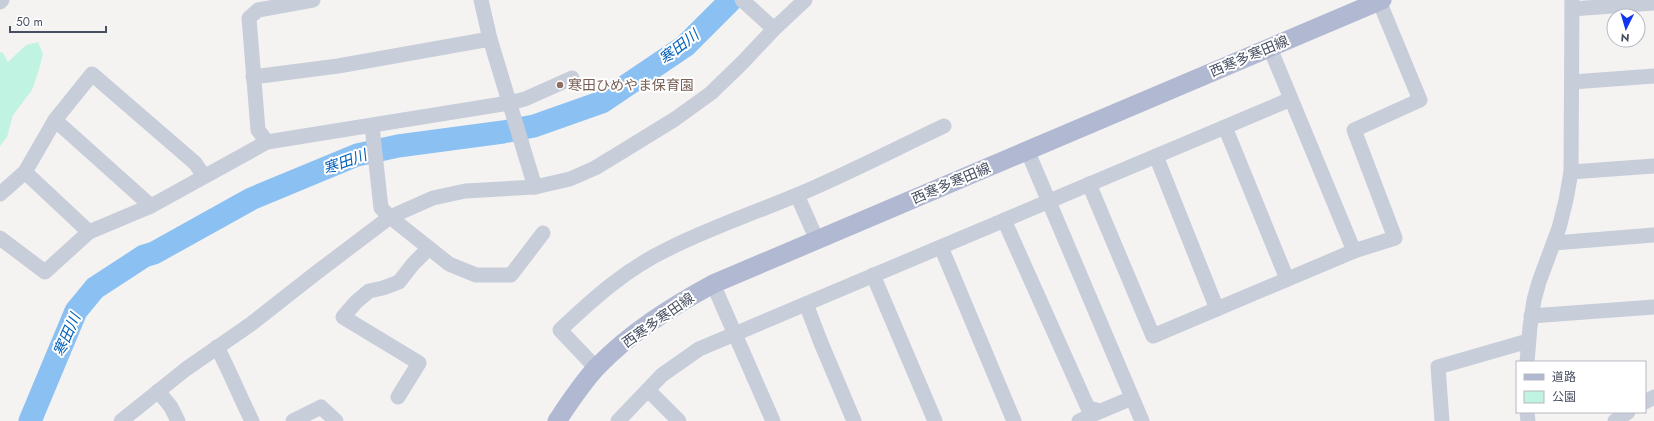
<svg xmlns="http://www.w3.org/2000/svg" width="1654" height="421" viewBox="0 0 1654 421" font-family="Jost,'Noto Sans JP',sans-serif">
<rect width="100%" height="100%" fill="#f4f3f2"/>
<!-- green -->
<path fill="#c0f3e1" d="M38 42 43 54 38 73 32 90 13 115 7 137 0 146V52L3 53 8 62 26 45Z"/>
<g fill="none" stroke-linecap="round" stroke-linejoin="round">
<!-- river -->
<path stroke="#8bc0f2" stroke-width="23" d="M30 421 76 311 95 288 144 256 154 253 251 199 357 155 398 146 503 132 534 126 602 102 685 46 731 0"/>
<!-- minor -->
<g stroke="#c8cdda" stroke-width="15">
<path d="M481 0 490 39 535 187"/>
<path d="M742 0 774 29"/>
<path d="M0 2 2 0"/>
<path d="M1572 9 1654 3"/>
<path d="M1270 48 1354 251"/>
<path d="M253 77 338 66 490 39"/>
<path d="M1572 82 1654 76"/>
<path d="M55 120 151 206"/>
<path d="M372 126 381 208 390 217 429 248 413 264 399 282 383 288 369 291 356 302 343 317 419 363 398 397"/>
<path d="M1225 127 1287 279"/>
<path d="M267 142 258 130 249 18 258 10 313 0"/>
<path d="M1027 150 1142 421"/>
<path d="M1156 156 1217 309"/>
<path d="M25 172 89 232"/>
<path d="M1571 172 1654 166"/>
<path d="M1089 184 1153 336 1354 251 1395 238 1354 130 1420 100 1379 1"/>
<path d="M0 194 25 172 55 120 92 74 195 163 204 176"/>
<path d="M797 195 817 240"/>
<path d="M1004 220 1088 408 1101 411 1132 398"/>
<path d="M0 238 45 272 89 232 151 206 267 142 509 103 525 99 572 78"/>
<path d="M1554 243 1654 235"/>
<path d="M941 247 1014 421"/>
<path d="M429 248 449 264 476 275H511L543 233"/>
<path d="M873 275 935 421"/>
<path d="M713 284 773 421"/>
<path d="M806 304 821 343 854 421"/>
<path d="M1531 316 1654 307"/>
<path d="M217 347C230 372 240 397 252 421"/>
<path d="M1527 362 1530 327 1534 300 1539 282 1559 228 1566 200 1571 172 1572 0"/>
<path d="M596 368 560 330C594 298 626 269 668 249 710 228 754 213 797 195 847 174 895 149 944 126"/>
<path d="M648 390 679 421"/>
<path d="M158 391 171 407 178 421"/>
<path d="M1645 402 1654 397"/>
<path d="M1527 412 1528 421"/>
<path d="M121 421 186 369 251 324 316 273 390 217 433 198 465 191 535 187 570 179 595 168 623 151 675 119 711 93 743 62 774 29 805 0"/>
<path d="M293 421 321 407 336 421"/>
<path d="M618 421 662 375 699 349 1291 99"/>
<path d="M1079 421 1101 411"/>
<path d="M1442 421 1438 367 1528 341"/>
<path d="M1615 421 1628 412"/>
</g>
<!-- major -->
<path stroke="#b1b8d2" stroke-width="19" d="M557 421C569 403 582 383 597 367 631 332 671 307 713 284L1382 0"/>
</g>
<!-- markers -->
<circle fill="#8d6e63" stroke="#fff" stroke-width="1.5" cx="560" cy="85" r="4"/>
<g text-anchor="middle" stroke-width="4" stroke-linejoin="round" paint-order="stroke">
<!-- street labels -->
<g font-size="14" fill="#484f61" stroke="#fff">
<text transform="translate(1249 56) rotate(-23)" y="5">西寒多寒田線</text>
<text transform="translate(951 183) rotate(-23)" y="5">西寒多寒田線</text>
<text transform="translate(658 320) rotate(-35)" y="5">西寒多寒田線</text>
</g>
<!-- education labels -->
<g font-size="14" fill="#785e54" stroke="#fff" text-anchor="start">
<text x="568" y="90">寒田ひめやま保育園</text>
</g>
<!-- water labels -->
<g font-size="15" font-style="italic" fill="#0461b8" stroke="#fff">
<text transform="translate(679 47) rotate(-38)" y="5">寒田川</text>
<text transform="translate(345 162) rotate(-20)" y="5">寒田川</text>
<text transform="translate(67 335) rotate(-66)" y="5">寒田川</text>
</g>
</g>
<!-- legend -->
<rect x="1516" y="361" width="130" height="52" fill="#ffffff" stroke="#b6b9c0"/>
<rect x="1524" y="374" width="20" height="6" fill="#b1b8d2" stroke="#b6b9c0"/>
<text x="1552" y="381" font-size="12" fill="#484f61">道路</text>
<rect x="1524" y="391" width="20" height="12" fill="#c0f3e1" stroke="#b6b9c0"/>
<text x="1552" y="401" font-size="12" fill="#484f61">公園</text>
<!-- north arrow -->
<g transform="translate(1626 28) rotate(185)"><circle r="19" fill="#ffffff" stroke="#b6b9c0"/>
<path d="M0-3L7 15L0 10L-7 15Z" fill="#1035f0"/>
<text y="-6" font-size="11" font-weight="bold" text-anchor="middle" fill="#484f61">N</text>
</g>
<!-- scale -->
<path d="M10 26v6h96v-6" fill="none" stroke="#484f61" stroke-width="2"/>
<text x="16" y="26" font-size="12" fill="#484f61" stroke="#ffffff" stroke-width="3" paint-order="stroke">50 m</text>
</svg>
